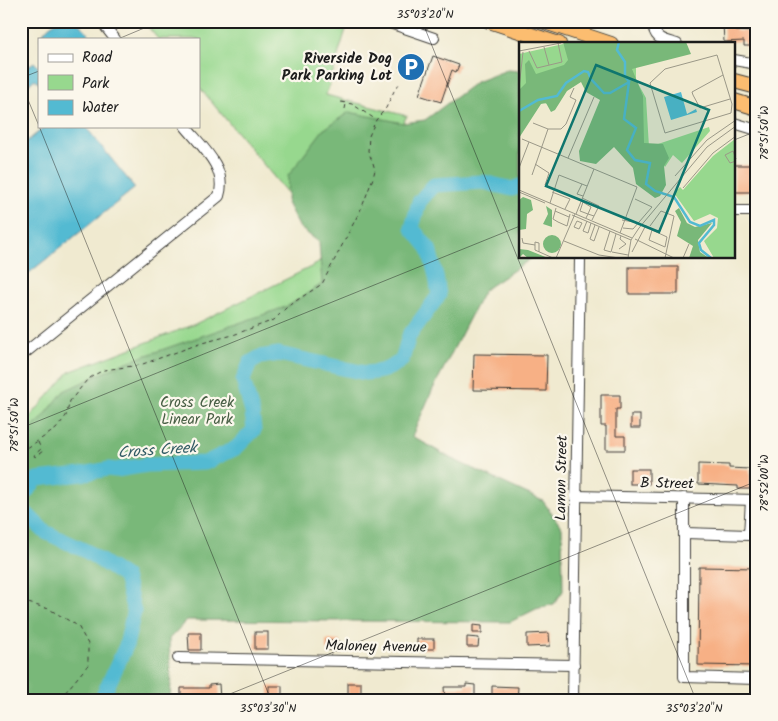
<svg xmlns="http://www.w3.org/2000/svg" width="778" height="721" viewBox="0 0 778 721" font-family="Kalam,sans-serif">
<rect width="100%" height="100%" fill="#fbf7ec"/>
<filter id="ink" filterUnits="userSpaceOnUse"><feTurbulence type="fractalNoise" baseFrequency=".02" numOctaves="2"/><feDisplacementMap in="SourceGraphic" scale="10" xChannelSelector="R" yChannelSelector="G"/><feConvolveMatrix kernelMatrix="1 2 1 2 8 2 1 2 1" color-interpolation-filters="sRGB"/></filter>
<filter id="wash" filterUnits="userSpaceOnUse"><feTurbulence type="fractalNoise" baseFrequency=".0096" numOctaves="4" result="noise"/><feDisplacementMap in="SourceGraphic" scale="20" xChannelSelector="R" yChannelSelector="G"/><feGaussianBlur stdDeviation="1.12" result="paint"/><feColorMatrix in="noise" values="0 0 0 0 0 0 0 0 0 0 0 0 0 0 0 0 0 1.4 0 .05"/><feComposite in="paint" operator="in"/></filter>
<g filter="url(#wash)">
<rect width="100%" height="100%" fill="#f0ead0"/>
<!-- green -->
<path fill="#97d88e" stroke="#5a7a55" d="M143 21H332L347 26 326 95 407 116 368 183 455 325 21 700V427L69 372 195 324 317 264 333 248 199 87V39H158Z"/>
<!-- forest -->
<path fill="#79b879" stroke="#4a6a4a" d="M507 70 520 71V258H532L484 290 432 391 412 436 452 459 543 501 562 528 563 591 554 604 536 609 510 622 187 620 169 639 171 681 170 700H21V436L41 420 64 391 124 363 288 306 322 284 319 242 300 228 287 203 288 176 323 130 349 112 403 123 425 120 476 82Z"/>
<!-- water -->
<g fill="#53bad2" stroke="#386b77">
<path d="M59 21C76 21 83 23 91 39H40C44 30 50 24 59 21Z"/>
<path d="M34 62 39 68V84L35 79 29 84 21 75V72Z"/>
<path d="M46 126H85L135 188 24 277 21 274V146Z"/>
</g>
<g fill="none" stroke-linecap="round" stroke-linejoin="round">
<!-- stream -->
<path stroke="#53bad2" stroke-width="2.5" d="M21 498 22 497"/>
<!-- river -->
<path stroke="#53bad2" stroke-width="15" d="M101 700 126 646 134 611 125 577 86 551 45 532 23 510 22 497 37 479 82 474 108 469 116 470 147 465 205 463 236 448 254 430 252 412 243 380 250 363 260 357 279 354 365 373C382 372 388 370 402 360L409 336 439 295 436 276 429 249 412 228 419 202 434 185 483 182 512 189 520 186"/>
</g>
<g id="blocks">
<!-- building -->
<g fill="#f7b085">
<path d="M723 23H735L736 31 753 32V46H744V41L724 42Z"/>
<path d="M433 56 459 65 456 72 452 70 441 102 419 95Z"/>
<rect x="734" y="165" width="23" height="27"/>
<rect x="629" y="267" width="49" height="27"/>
<path d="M474 354 547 355 546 391 473 390Z"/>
<path d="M601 395H620V409H616V436H625V450H606V426H601Z"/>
<rect x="631" y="415" width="9" height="13"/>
<path d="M698 464 729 465V468L750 469V489H738V486L698 484Z"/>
<rect x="630" y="469" width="19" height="15"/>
<path d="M699 567 757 568 756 666 698 665Z"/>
<path d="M473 625 482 626V633H473Z"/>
<rect x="255" y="632" width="13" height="17"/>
<path d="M188 633H201V650H189Z"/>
<path d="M549 633 550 646 527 647V634Z"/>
<path d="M467 637 479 638 478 647H467Z"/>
<rect x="417" y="639" width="17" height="10"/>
<path d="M326 640 340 641 339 651 326 650Z"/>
<rect x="348" y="683" width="13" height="17"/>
<path d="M219 684 220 700H181V688H209V685Z"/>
<path d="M466 684 475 685V697L457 695V700H445L444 687H466Z"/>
<rect x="269" y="686" width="13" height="14"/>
<path d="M492 686 518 687 517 700H492Z"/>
</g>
</g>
</g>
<g filter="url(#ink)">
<use href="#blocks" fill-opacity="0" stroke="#3c3b37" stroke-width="1"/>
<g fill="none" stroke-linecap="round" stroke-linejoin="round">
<defs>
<g id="minor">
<path d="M101 21 115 39"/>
<path d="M384 21 434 38"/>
<path d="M653 21C653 39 662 40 677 44"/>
<path d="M734 60 757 64"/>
<path d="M734 123 757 130"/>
<path d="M734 211H757"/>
<path d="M21 356 219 196C228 168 201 146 185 126"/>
<path d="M576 496 757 500"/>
<path d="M684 498V677L757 679"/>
<path d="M685 533 749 535 751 500"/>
<path d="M178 658 574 665"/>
<path d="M573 700 580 258"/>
</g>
<g id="highway">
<path d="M489 21 559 44"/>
<path d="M542 21 611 44"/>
<path d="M734 81 757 87"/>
<path d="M734 101 757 108"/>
</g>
</defs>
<!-- minor casing -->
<use href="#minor" stroke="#3c3b37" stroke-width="12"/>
<!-- highway casing -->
<use href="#highway" stroke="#3c3b37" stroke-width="16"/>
<!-- path -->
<g stroke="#3c3b37" stroke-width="1" stroke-dasharray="4 4" stroke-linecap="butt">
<path d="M341 102 352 104 375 119"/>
<path d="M345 109 346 104"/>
<path d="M38 442 41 449 34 455 35 457 43 451"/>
<path d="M21 452 56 429 66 416 70 401 87 380 96 374 104 370 140 365 202 343 233 335 274 320 288 306 322 284 362 207 373 178 375 170 373 163 368 151 369 136 376 120 386 108 395 89 400 83"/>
<path d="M21 601 49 609 78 626 88 644V665L64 694 60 697 46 694 31 700"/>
</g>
<!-- minor -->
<use href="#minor" stroke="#fff" stroke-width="10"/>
<!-- highway -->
<use href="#highway" stroke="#fcbd6f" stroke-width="14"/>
</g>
</g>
<!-- ticks -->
<path fill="none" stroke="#1c1c1c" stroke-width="1" stroke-opacity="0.45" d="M422 21 696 700M118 39 161 21M21 78 39 71M21 83 39 126M39 126 271 700M734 140 757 131M21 428 520 226M215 700 757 481"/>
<!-- icons -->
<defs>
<symbol id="parking-disc" viewBox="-11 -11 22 22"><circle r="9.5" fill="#1f6fb2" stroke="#fbf7ec"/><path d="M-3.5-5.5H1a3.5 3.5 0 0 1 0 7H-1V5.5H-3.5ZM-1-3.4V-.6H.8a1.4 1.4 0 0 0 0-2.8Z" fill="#fff"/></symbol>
</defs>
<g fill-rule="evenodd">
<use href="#parking-disc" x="395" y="51" width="32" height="32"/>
</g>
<g text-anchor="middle" stroke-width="4.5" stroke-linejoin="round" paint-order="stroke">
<!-- poi labels -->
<g font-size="15" font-weight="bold" fill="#1c1c1c" stroke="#fbf7ec" text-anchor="end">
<text x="392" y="63">Riverside Dog<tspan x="392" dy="17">Park Parking Lot</tspan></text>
</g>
<!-- park labels -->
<g font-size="15" fill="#475e44" stroke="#fbf7ec">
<text x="197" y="407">Cross Creek<tspan x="197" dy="17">Linear Park</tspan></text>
</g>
<!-- street labels -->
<g font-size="15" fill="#1c1c1c" stroke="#fbf7ec">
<text transform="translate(561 478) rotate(-89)" y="5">Lamon Street</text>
<text transform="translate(667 483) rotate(1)" y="5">B Street</text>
<text transform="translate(376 646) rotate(1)" y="5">Maloney Avenue</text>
</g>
<!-- water labels -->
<g font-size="16" font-style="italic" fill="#325b65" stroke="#fbf7ec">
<text transform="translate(157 449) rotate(-4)" y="6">Cross Creek</text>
</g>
</g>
<!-- overview -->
<g transform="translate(519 42)">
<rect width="216" height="216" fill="#f0ead0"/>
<path d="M44 2 117 22V38L127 56 130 105 190 85 191 89 163 121 154 113 146 125 138 114 110 119 108 51 63 37 53 40 36 63 0 57V12ZM216 97V216H195L185 199 198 186 199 176 191 172 175 179 155 151 161 145 164 148 194 114Z" fill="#97d88e"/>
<path d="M44 0H167L172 12 113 27 124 54 125 101 144 102 150 116 145 124 147 143 141 154 136 156 117 142 114 126 95 105 77 122 61 119 60 109 81 58 67 50 62 40 48 49 36 68 32 70 27 61 22 62 0 96V48L7 41 6 22 10 18 17 32 45 23 49 18ZM4 155 12 158 14 168 8 172 7 187 0 188V158ZM27 164 33 168V185L24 182 29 172ZM160 166 168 181 176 185 193 181 179 198 181 210 190 216H170L174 204 158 194 162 180 156 169ZM24 202a9 9 0 1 1 18 0a9 9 0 1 1-18 0ZM0 207 9 208 29 216H9L4 212 0 216Z" fill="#79b879"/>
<path d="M162 50 168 72 177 67 178 70 152 78 145 55Z" fill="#53bad2"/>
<path fill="none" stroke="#53bad2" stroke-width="2.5" d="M100 0 98 8 106 20V34L110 40M0 69 19 58 38 54 47 41 65 29 69 30 72 37 85 51H91L110 40 105 77 117 86 108 108 116 118 131 121 127 142 136 149 155 155 171 180 181 184 195 178V183L180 201 182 208 192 216"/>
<path fill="none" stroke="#9b9888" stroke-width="1" d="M25 5 30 23M0 9 42 1M10 9 18 26 43 20 39 1M198 13 213 62 212 71 146 91 131 41 146 27ZM204 33 173 50 174 53 181 66 211 57M0 46 4 10M14 81 29 87M3 97 118 145 101 191M49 116 75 55M217 117 214 109 206 113 211 121 217 119M16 122 30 131 26 143M0 126 10 100M13 133 29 87H42L47 82 57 58 51 55 55 46M156 134 188 98 217 78M63 142 58 152 64 154M164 146 194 111 217 94M0 148 113 196M0 150 26 161M33 150 51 157 46 167M63 156 80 164 73 178M62 159 72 165 69 172 75 174M64 160 61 169 69 172 67 176M31 161 40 133 68 144M37 166 34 177 39 180 48 184 51 172M36 169 50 175M57 172 75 127M53 173 112 198M103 178 120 181M58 179 63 181 60 187 55 185ZM68 179 64 189 69 191 72 181M76 183 71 197 75 199 80 185M131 184 142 169 155 174 146 216M104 186 114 187 133 165 116 157M133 188 148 195 146 205 130 198ZM91 189 85 208 92 210 97 192M3 196 4 201 16 203M116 197 155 216M45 199 80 213 100 216M100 207 107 202 101 197 102 194M20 210V201L16 200V208L34 216M93 210 109 213M113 210 127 183M37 216 56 172M109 216 112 198 120 186 188 105 217 84M164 216 170 202"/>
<path fill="#0f766e" fill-opacity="0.15" stroke="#0f766e" stroke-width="2.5" d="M77 23 190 68 140 190 27 144Z"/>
<rect width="216" height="216" fill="none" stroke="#1c1c1c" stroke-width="2.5"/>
</g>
<!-- margin -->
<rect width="778" height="721" fill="none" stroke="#fbf7ec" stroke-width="55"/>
<!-- legend -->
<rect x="38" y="38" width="162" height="90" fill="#fbf7ec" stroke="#a29f99"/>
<rect x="48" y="54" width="25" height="8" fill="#ffffff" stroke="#a29f99"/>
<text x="82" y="62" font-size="15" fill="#1c1c1c">Road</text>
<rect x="48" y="75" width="25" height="15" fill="#97d88e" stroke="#a29f99"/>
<text x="82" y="88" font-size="15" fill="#1c1c1c">Park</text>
<rect x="48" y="100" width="25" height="15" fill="#53bad2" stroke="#a29f99"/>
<text x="82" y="112" font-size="15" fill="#1c1c1c">Water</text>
<rect x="28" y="28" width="722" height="666" fill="none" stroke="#1c1c1c" stroke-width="2"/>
<g font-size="12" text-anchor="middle" fill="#1c1c1c">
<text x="425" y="18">35°03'20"N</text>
<text transform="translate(764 133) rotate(-90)" y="4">78°51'50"W</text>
<text transform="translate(14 425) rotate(-90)" y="4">78°51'50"W</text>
<text transform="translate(764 483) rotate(-90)" y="4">78°52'00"W</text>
<text x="268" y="712">35°03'30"N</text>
<text x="694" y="712">35°03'20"N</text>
</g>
</svg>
